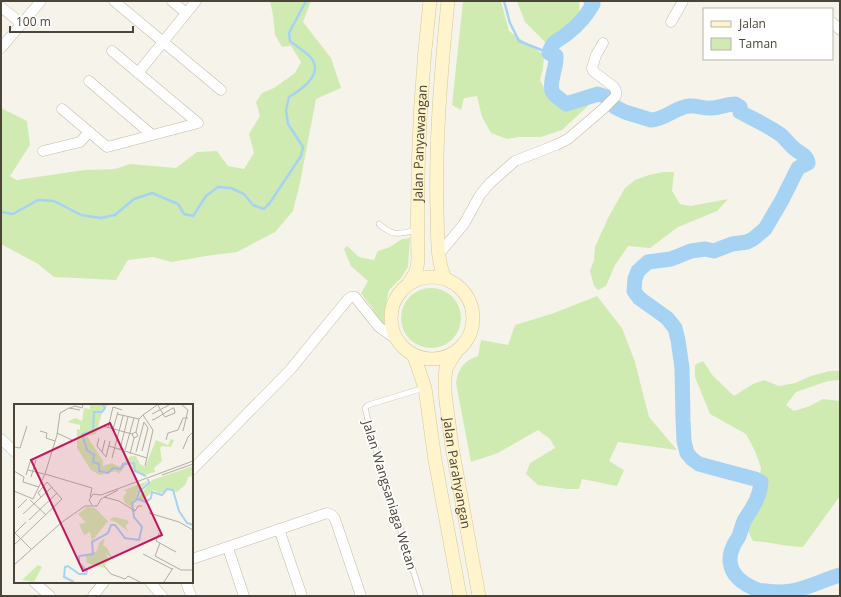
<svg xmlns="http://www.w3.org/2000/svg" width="841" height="597" viewBox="0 0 841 597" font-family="'Open Sans',sans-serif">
<rect width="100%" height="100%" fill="#f6f3eb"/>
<!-- green -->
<g fill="#d0ebb2">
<path d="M270 1H311L303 22 331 58 341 88 316 99 300 183 293 211 275 232 237 252 206 256 172 262 153 257 128 260 116 280 54 277 38 264 1 244V108L27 121 30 145 10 176 16 180 85 170 115 169 130 164 176 168 197 152 217 151 228 166 244 169 254 153 249 134 260 116 256 102 262 93 274 88 295 73 301 62 291 46 282 47 275 35 273 15Z"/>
<path d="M463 1H501L509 31 544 55 543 69 540 80 551 101 571 106 590 101V104L562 130 541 137H519L507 139 491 133 482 117 477 96 464 98 461 110 452 105Z"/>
<path d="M517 1H579L580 26 546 43 525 22Z"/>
<path d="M663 172H674L672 191 680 204 691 206 728 199 717 211 678 227 650 248 628 246 615 265 606 286 598 290 594 286 590 271 594 260 595 247 608 218 625 188 635 180 649 175Z"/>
<path d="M410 238 408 267 401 278 389 290 385 308V326L376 319 372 308 361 293 368 281 351 266 344 249 347 246 359 257 374 260 378 251 390 247 402 239Z"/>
<circle cx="431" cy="318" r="30"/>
<path d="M597 296 622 328 635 362 649 417 677 450 618 442 609 461 624 470 617 486 582 479 579 489H567L538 485 526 474 530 463 555 448 550 439 538 430 498 453 471 462 456 383C459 367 463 362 478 356L481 340 508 345 515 325 554 313Z"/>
<path d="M703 361 713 376 734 396 753 384 764 380 779 386 795 383 811 376 829 371H840V380L828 381 796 392 786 405 794 411 810 406 823 399 840 401V496L803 547C786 547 771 542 753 541L748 531 757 497 761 468 755 451 746 434 710 414 695 377V365Z"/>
</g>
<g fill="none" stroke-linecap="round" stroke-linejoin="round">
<!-- stream -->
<g stroke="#a6d2f4" stroke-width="2.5">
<path d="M504 1 510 23 519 41 549 53"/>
<path d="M1 212 13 214 38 200 54 201 81 215 101 218 115 215 134 199 152 193 178 204 184 214 193 216 206 196 218 187 231 188 244 194 253 205 264 209 269 204 301 156 303 147 288 124 286 110 289 97C301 90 323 75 312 59 308 53 296 46 290 41L289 33 306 1"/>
</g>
<!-- river -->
<path stroke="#a6d2f4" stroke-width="15" d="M591 1 593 4C587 15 578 25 568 33 558 42 554 38 549 53L556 56C557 67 549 81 552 91 554 96 562 100 566 104L598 94 607 97 615 107 625 112 651 120C664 120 676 107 689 106 696 105 704 109 711 108 719 108 727 104 735 104L740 107V112C753 119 769 126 781 135 786 139 790 146 796 150 802 154 807 156 808 163L798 168 782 200 765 229 753 239 747 242 732 244 714 251 705 249 691 251 671 259 648 262 638 271 635 279 634 291 639 298 667 318 675 328 678 340 682 368 683 420 684 441 687 453 692 459 699 464 721 470 755 479 761 482C760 498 752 508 744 521 742 526 741 531 739 536 737 540 734 543 733 547 728 557 729 569 738 578 744 584 750 587 758 590 795 597 808 585 840 575"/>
<defs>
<g id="lane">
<path d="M379 224C394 237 398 234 417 230"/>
<path d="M421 596 373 440 365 408 368 405 424 388"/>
</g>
<g id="street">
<path d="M114 1 221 90"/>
<path d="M172 1 186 13"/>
<path d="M1 7 22 24"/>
<path d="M671 22 683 1"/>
<path d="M832 22 840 30"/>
<path d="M1 48 41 1"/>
<path d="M138 73 196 1"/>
<path d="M89 81 152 135"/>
<path d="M62 109 107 147 198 123 112 51"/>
<path d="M43 151 80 142 89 132"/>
<path d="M438 255 464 224 480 195 490 183 515 161 556 145 568 139 603 109 616 96V91L614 87 593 71 592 68 596 55 603 43"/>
<path d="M1 439 15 452"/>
<path d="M192 470 290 370 348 299 351 297H355L379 327 396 339"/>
<path d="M279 529 302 596"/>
<path d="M228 548 244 596"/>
<path d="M192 559 327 513 332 515 335 519 361 596"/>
<path d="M34 582 50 596"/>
<path d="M150 582 162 596"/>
<path d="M186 582 191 596"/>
<path d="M93 596 104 582"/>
</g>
<g id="secondary">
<circle cx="432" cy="318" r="41"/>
<path d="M445 279C436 258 438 235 437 213 435 141 441 72 448 1"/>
<path id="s1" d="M409 283 416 272 418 261C416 174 420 87 430 1"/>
<path id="s2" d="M456 352 446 368 445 378V393L452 447 479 596"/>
<path d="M414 356 425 388 435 460 460 596"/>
</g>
</defs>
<!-- lane casing -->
<use href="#lane" stroke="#c2bbac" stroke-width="6"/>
<!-- street casing -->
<use href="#street" stroke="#c2bbac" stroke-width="11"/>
<!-- secondary casing -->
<use href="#secondary" stroke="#d7c899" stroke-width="14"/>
<!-- lane -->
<use href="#lane" stroke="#fff" stroke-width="5"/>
<!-- street -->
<use href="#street" stroke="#fff" stroke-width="10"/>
<!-- secondary -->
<use href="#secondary" stroke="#fff4cb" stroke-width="13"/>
</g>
<g text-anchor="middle" stroke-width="3.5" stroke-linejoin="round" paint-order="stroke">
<!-- street labels -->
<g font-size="13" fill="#4b4438" stroke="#fff">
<text dy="5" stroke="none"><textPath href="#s1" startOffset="142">Jalan Panyawangan</textPath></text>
<text dy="5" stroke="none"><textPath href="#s2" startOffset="125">Jalan Parahyangan</textPath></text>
<text transform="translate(390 495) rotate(73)" y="5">Jalan Wangsaniaga Wetan</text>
</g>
</g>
<!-- overview -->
<g transform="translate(14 404)">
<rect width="179" height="179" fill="#f6f3eb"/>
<path d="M76 1H95L89 5 82 30 73 32 89 57V62L98 59 106 63 117 52H122L126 60 131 63 142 36 154 41 157 35 160 36 157 43 148 42 146 44 148 57 140 64 141 68 130 71 120 67 115 61H112L105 70 102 67 86 71 77 66 63 44V25L66 26V21L53 18 61 14 68 17 70 4 76 5ZM179 62 178 72 174 73 172 80 163 88 153 86 146 89 139 86 128 98 124 94 138 76ZM134 77 123 89 122 95 117 98 119 104 111 99 109 93 113 88 110 86ZM73 103 81 104 94 117 78 137 76 128 70 131 65 120 72 119 64 110ZM100 113 113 116 115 119 111 122 115 128 102 118 95 116ZM91 134 89 141 93 144 100 157 91 148 95 156 89 164 73 159 72 151 83 147 85 139ZM24 161 28 163 20 178 8 176Z" fill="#d0ebb2"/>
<path fill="none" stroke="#a6d2f4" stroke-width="2" d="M89 1 91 4 88 8H80L79 27 68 30 73 46 80 51 79 58 85 60V67L94 69 99 64 107 65 109 60 120 59 121 67 132 72M123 95 125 88 135 79 134 75M60 178 50 173 51 163 54 162 65 170H72L73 167 65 159V152L79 150 78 138 94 129 97 121H101L111 134 125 136 128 123 120 113 118 99 124 95 132 98 137 94 138 88 148 91 153 85 159 86 165 107 173 119 179 121"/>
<path fill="none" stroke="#b2ada3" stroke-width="1" d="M168 1 174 6 169 27M56 4 61 2 68 4 69 1M103 10 125 15 129 11M138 10 155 1M138 16 141 15 149 10 159 4H160L161 9 151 13 149 10 146 5 144 1M89 22 118 30 122 28 124 32 120 34 118 30M94 24 99 3 108 6M99 25 104 8M26 27 33 29 32 34 41 37M122 28 125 15M43 29 58 36M85 34 83 42 92 53 96 37M152 36 154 29 164 26 169 14H174M95 42 133 54M0 43 6 44 13 22M106 45 114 13M169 45 174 33 179 28M111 46 120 14M88 48 91 36M122 48 130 18 134 24 128 47M116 50 120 34M98 54 109 12M131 62 139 26 129 11 143 1M14 66 30 70M0 67 10 73 9 78 25 83M31 70 43 31 46 9 55 4 66 6M12 71 17 55M148 71 179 60M17 73 22 56M0 87 19 95 31 70 78 84 76 93M90 93 105 97 121 107 124 102H128M87 95 104 86M16 96 32 111M78 101 75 96 79 90 87 91 179 57M4 104 13 95M135 109 165 118 179 126M9 110 38 83M15 116 43 89M0 128 17 145M1 129 12 118M145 129 142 137 162 148M146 139 141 152 167 166H179M0 141 48 95 33 78 24 89 27 93M129 150 158 165M0 161 48 118 71 102H83L87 95M90 162 97 170 111 175 114 172 126 178M150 178 159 164"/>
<path fill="#c2185b" fill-opacity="0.15" stroke="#c2185b" stroke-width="2" d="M96 19 148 131 69 167 17 56Z"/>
<rect width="179" height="179" fill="none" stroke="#4b4438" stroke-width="2"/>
</g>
<!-- border -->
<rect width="841" height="597" fill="none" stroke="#4b4438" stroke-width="4"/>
<!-- legend -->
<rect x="703" y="8" width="130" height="52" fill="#ffffff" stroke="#b7b4af"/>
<rect x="711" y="21" width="20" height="6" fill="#fff4cb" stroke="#b7b4af"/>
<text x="739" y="28" font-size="12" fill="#4b4438">Jalan</text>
<rect x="711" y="38" width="20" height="12" fill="#d0ebb2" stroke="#b7b4af"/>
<text x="739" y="48" font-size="12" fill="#4b4438">Taman</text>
<!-- scale -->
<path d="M10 26v6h123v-6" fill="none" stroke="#4b4438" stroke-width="2"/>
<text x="16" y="26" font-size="12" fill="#4b4438" stroke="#ffffff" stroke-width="3" paint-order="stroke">100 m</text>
</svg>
